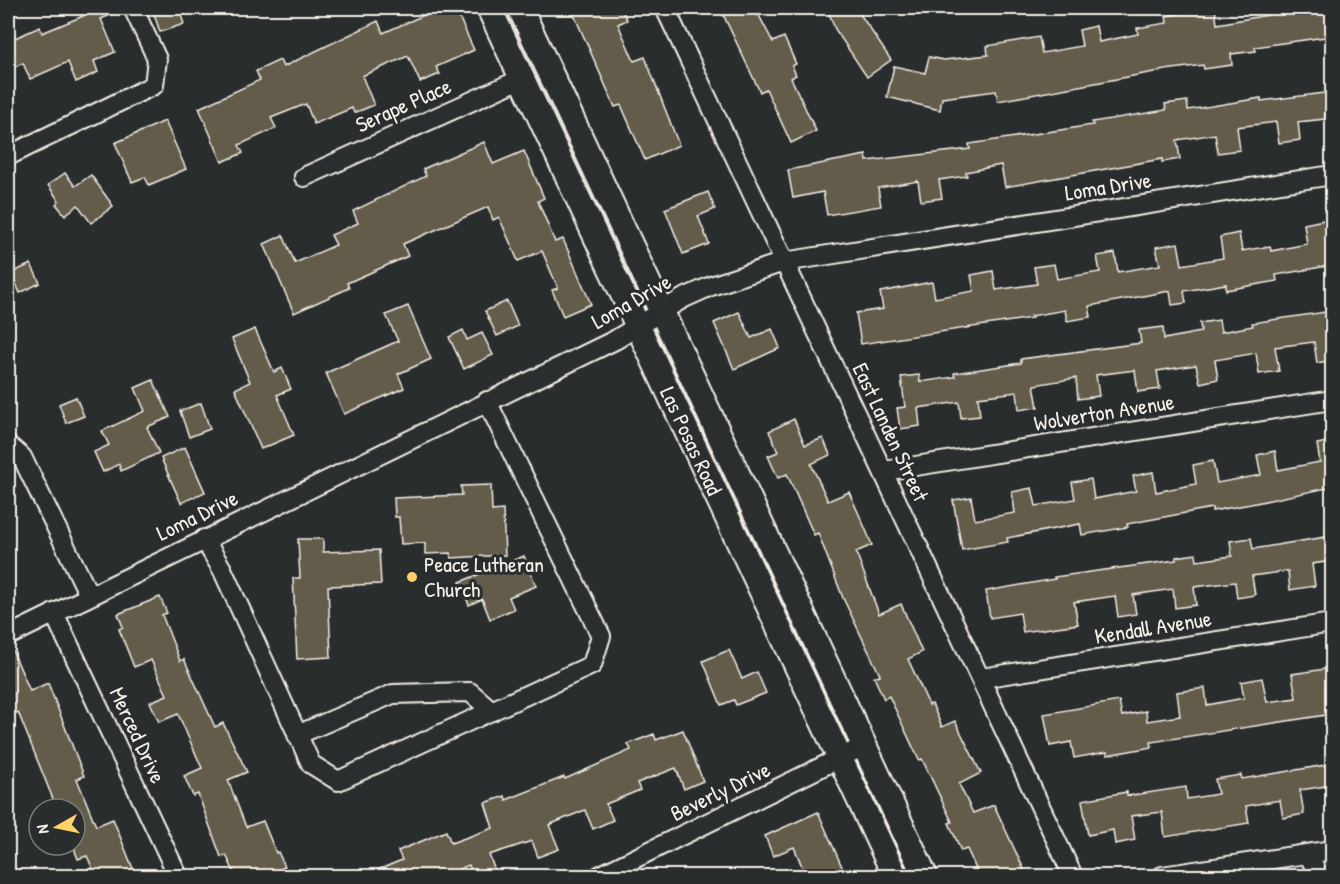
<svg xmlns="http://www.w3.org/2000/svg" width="1340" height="884" viewBox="0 0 1340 884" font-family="'Patrick Hand',sans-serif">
<rect width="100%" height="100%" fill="#2a2d2e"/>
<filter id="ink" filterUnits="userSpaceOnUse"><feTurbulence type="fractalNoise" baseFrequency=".0167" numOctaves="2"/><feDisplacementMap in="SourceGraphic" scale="12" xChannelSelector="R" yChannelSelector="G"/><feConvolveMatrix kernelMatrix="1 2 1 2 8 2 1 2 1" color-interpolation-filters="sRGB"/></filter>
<g filter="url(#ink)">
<!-- building -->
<g fill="#635c4c" stroke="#f4f1e8" stroke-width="1.5">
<path d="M80 8H122V10L101 19 115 52 94 61 98 72 76 82 68 62 30 79 23 63 8 70V41L40 27 42 33 83 16Z"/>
<path d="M152 8H179L184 24 160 32Z"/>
<path d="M440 8H455L474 50 436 67 440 74 420 82 408 56 362 76 374 105 354 113 352 108 314 124 306 104 271 118 276 128 239 145 243 153 222 162 199 108 260 80 256 71 280 60 283 67 378 21 383 33Z"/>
<path d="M571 8H621L627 20 618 24 634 61 645 57 679 145 645 160 621 105 615 107Z"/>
<path d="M720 8H755L773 42 784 37 796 64 792 66 796 75 791 78 816 131 791 143 766 89 760 92Z"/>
<path d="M827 8H856L891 60 867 77 835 29Z"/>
<path d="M1215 8 1217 24 1290 11V8H1332V36L1255 47 1256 51 1231 54 1232 65 1204 69 1203 65 1165 70 998 101 996 91 942 98 940 110 887 97 894 66 925 73 929 57 944 60 988 55 987 46 1039 37 1042 53 1082 46 1079 30 1096 26 1099 42 1138 34 1137 28 1167 23 1166 16Z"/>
<path d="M1332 92V113L1325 114V119L1298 122 1300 140 1279 143 1276 122 1237 127 1240 150 1218 153 1215 134 1177 140 1180 159 1162 162V159L1005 187 1001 165 966 172 967 176 939 180 942 198 921 201 918 181 878 188 881 206 827 215 823 192 793 198 788 170 866 155 867 161 970 149 969 144 1093 125 1092 122 1166 110 1165 104 1187 101 1188 110 1261 98V101Z"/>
<path d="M165 121 186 169 149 185 145 177 132 182 115 143Z"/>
<path d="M484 142 493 164 524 151 544 198 538 201 555 242 563 239 591 304 563 316 552 290 558 288 542 251 518 261 499 217 493 220 488 207 403 244 408 256 347 283 349 288 294 313 264 244 283 235 295 263 336 245 331 235 358 223 353 211 426 176 423 169Z"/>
<path d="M65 173 75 186 91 175 113 206 91 223 78 205 65 215 56 204 59 201 48 185Z"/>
<path d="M708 192 715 209 698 216 709 244 683 254 665 209Z"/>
<path d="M1324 220 1329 246H1332V265L1276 275 1277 281 1226 290V284L1184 291 1186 303 1172 305 1170 291 1089 306 1091 317 1067 321 1065 310 1031 316 1032 318 861 344 856 313 883 309 880 292 932 282 935 298 974 291 971 275 993 271 996 290 1037 284 1034 267 1054 264 1057 279 1100 272 1097 256 1115 253 1118 272 1160 265 1156 247 1178 243 1182 265 1223 258 1220 237 1239 233 1242 251 1270 246 1271 251 1307 244 1304 224Z"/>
<path d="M31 264 40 283 20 293 11 273Z"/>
<path d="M507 301 518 326 497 336 485 311Z"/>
<path d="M408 306 431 359 398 374 404 388 344 414 326 373 398 341 386 315Z"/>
<path d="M1332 311V360L1317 363 1314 342 1275 347 1279 371 1259 374 1256 353 1215 360 1218 379 1200 383 1196 365 1157 371 1160 389 1138 392 1135 370 1096 375 1099 396 1078 399 1076 378 1034 385 1038 407 1019 410 1017 392 978 397 980 416 961 418 959 402 918 408 920 426 900 429 897 408 905 407 901 377 919 375 920 382 955 377 954 373 1021 363V359L1141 343 1139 330 1163 327 1164 339 1201 332 1200 323 1219 320 1221 332 1253 326 1252 323Z"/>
<path d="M739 312 751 338 772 329 780 348 734 369 714 323Z"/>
<path d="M255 329 274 372 282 368 291 389 277 395 294 435 261 449 235 389 250 382 232 339Z"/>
<path d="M463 330 467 340 482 333 493 355 464 369 449 337Z"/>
<path d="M153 380 170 417 147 427 159 453 121 471 119 464 103 472 94 452 109 445 102 431 145 411 135 388Z"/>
<path d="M76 397 84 416 66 423 59 404Z"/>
<path d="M201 403 210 429 189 437 180 411Z"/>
<path d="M794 419 805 445 823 438 830 455 811 464 828 501 849 492 866 530 872 545 856 552 879 614 901 604 922 652 908 659 929 705 932 704 942 727 955 721 981 773 959 784 973 813 994 805 1027 876H979L967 849 961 851 949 823 952 822 922 759 919 760 889 696 884 699 874 677 880 675 843 598 818 533 814 535 787 474 778 478 768 456 778 452 769 431Z"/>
<path d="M1332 441V487L1251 504 1212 511V508L1127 524 1128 527 1082 535 1080 524 1007 538 1008 542 962 550 953 500 971 497 975 520 1015 513 1012 492 1032 488 1036 506 1075 499 1072 482 1091 479 1094 499 1136 491 1133 476 1153 472 1156 492 1196 484 1193 465 1213 461 1217 483 1261 475 1257 455 1275 451 1278 470 1320 462 1317 444Z"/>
<path d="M185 447 205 492 181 503 161 458Z"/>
<path d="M491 485 492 511 503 510 505 555 451 558V553L425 554V543L401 544 399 517H395L394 498 462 495 461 486Z"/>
<path d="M1332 536V561L1312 564 1315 586 1290 590 1288 571 1252 576 1255 595 1237 598 1235 582 1194 587 1196 605 1175 608 1173 589 1133 595 1136 614 1118 617 1115 596 1074 602 1078 624 1023 632 1020 613 990 618 986 591 1055 579 1054 577 1176 560V557L1196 554 1197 561 1232 556 1230 541 1251 538 1253 549Z"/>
<path d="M298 539H323V552L379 550 381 584 328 586 331 657 297 659 293 578H300Z"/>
<path d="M524 556 536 586 509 597 514 609 490 619 482 599 469 605 460 582Z"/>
<path d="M160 597 167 613 162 615 180 661 184 659 215 727 223 723 247 772 228 780 246 827 263 821 276 853 278 852 285 867 265 876H236L226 855 221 857 198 794 193 796 184 776 202 768 178 714 159 722 150 702 167 695 151 660 134 667 119 629 123 627 118 614Z"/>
<path d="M8 647H11L30 691 48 683 84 776 77 779 96 826 113 819 136 876H96L87 856 78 859 75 851V810L78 809H57L18 712 8 717Z"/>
<path d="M729 650 742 679 757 672 766 693 736 705 734 700 721 705 703 661Z"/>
<path d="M1332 668V714L1151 742 1152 747 1107 755V752L1074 758 1071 742 1050 746 1044 714 1119 701 1122 716 1146 711 1147 721 1180 716 1177 692 1205 688 1207 705 1244 698 1241 682 1262 678 1267 702 1296 698 1292 674Z"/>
<path d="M683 730 703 781 684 789 676 768 637 783 640 790 606 804 613 820 593 829 585 810 549 825 559 849 538 857 532 841 489 855 496 873 486 876H473L469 865 442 876H363L402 860 398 851 446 831 451 843 493 828 485 803 505 796 506 800 564 777 565 779 631 750 628 744 654 734 656 740Z"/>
<path d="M1332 764V785L1300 790 1304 814 1283 818 1280 800 1246 806 1249 823 1165 837 1162 812 1131 816 1135 840 1115 844 1113 830 1088 835 1082 800 1127 792V796L1186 787 1187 799 1218 794 1215 779 1241 775 1242 779Z"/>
<path d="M818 812 846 876H806L794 847 773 856 765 836Z"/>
</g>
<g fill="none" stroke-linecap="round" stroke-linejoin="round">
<defs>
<g id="minor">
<path d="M665 8 1073 876"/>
<path d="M12 154 154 85 157 59 133 8"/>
<path d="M304 177 523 78"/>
<path d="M8 445 22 457 89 595"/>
<path d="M884 471 1332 400"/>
<path d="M204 539 222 569 311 764 338 781 592 665 601 636 487 401"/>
<path d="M54 613 178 876"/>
<path d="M8 636 615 340 682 299 711 286 784 262 1332 175"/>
<path d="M981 678 1332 623"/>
<path d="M297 735 393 694 470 692 492 711"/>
<path d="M1308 854 1319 876"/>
<path d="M599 876 862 747"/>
<path d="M1162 876 1332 850"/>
</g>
<g id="major">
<path id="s1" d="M489 8 895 876"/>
<path d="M520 8 925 876"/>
</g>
</defs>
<!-- minor casing -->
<use href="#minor" stroke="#f4f1e8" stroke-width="22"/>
<!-- major casing -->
<use href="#major" stroke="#f4f1e8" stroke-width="28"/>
<!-- minor -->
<use href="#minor" stroke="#2a2d2e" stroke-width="18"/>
<!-- major -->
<use href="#major" stroke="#2a2d2e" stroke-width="24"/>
</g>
</g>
<!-- markers -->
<circle fill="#ffd166" stroke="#2a2d2e" stroke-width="2" cx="412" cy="577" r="6"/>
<g text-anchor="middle" stroke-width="6" stroke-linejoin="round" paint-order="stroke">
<!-- street labels -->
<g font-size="22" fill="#f4f1e8" stroke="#2a2d2e">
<text transform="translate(403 105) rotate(-24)" y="8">Serape Place</text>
<text transform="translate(1108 186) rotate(-9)" y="8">Loma Drive</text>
<text transform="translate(631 301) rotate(-30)" y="8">Loma Drive</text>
<text transform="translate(1104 412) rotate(-9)" y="8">Wolverton Avenue</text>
<text transform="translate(891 432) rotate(65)" y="8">East Landen Street</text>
<text dy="8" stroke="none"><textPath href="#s1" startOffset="478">Las Posas Road</textPath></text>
<text transform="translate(197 515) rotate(-26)" y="8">Loma Drive</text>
<text transform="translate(1153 627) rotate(-9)" y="8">Kendall Avenue</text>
<text transform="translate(138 735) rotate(65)" y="8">Merced Drive</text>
<text transform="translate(720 791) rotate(-26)" y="8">Beverly Drive</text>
</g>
<!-- poi labels -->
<g font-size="22" fill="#f4f1e8" stroke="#2a2d2e" text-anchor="start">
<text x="424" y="572">Peace Lutheran<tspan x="424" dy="25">Church</tspan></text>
</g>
</g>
<!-- margin -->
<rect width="1340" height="884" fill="none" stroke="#2a2d2e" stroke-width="30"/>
<rect x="15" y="15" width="1310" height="854" fill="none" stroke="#f4f1e8" stroke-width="2" filter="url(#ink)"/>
<!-- north arrow -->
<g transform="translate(57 827) rotate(261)"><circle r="28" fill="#2a2d2e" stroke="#7b7b78" stroke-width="1.5"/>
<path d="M0-4.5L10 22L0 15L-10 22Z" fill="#ffd166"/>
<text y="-9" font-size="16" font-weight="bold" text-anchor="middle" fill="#f4f1e8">N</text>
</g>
</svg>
